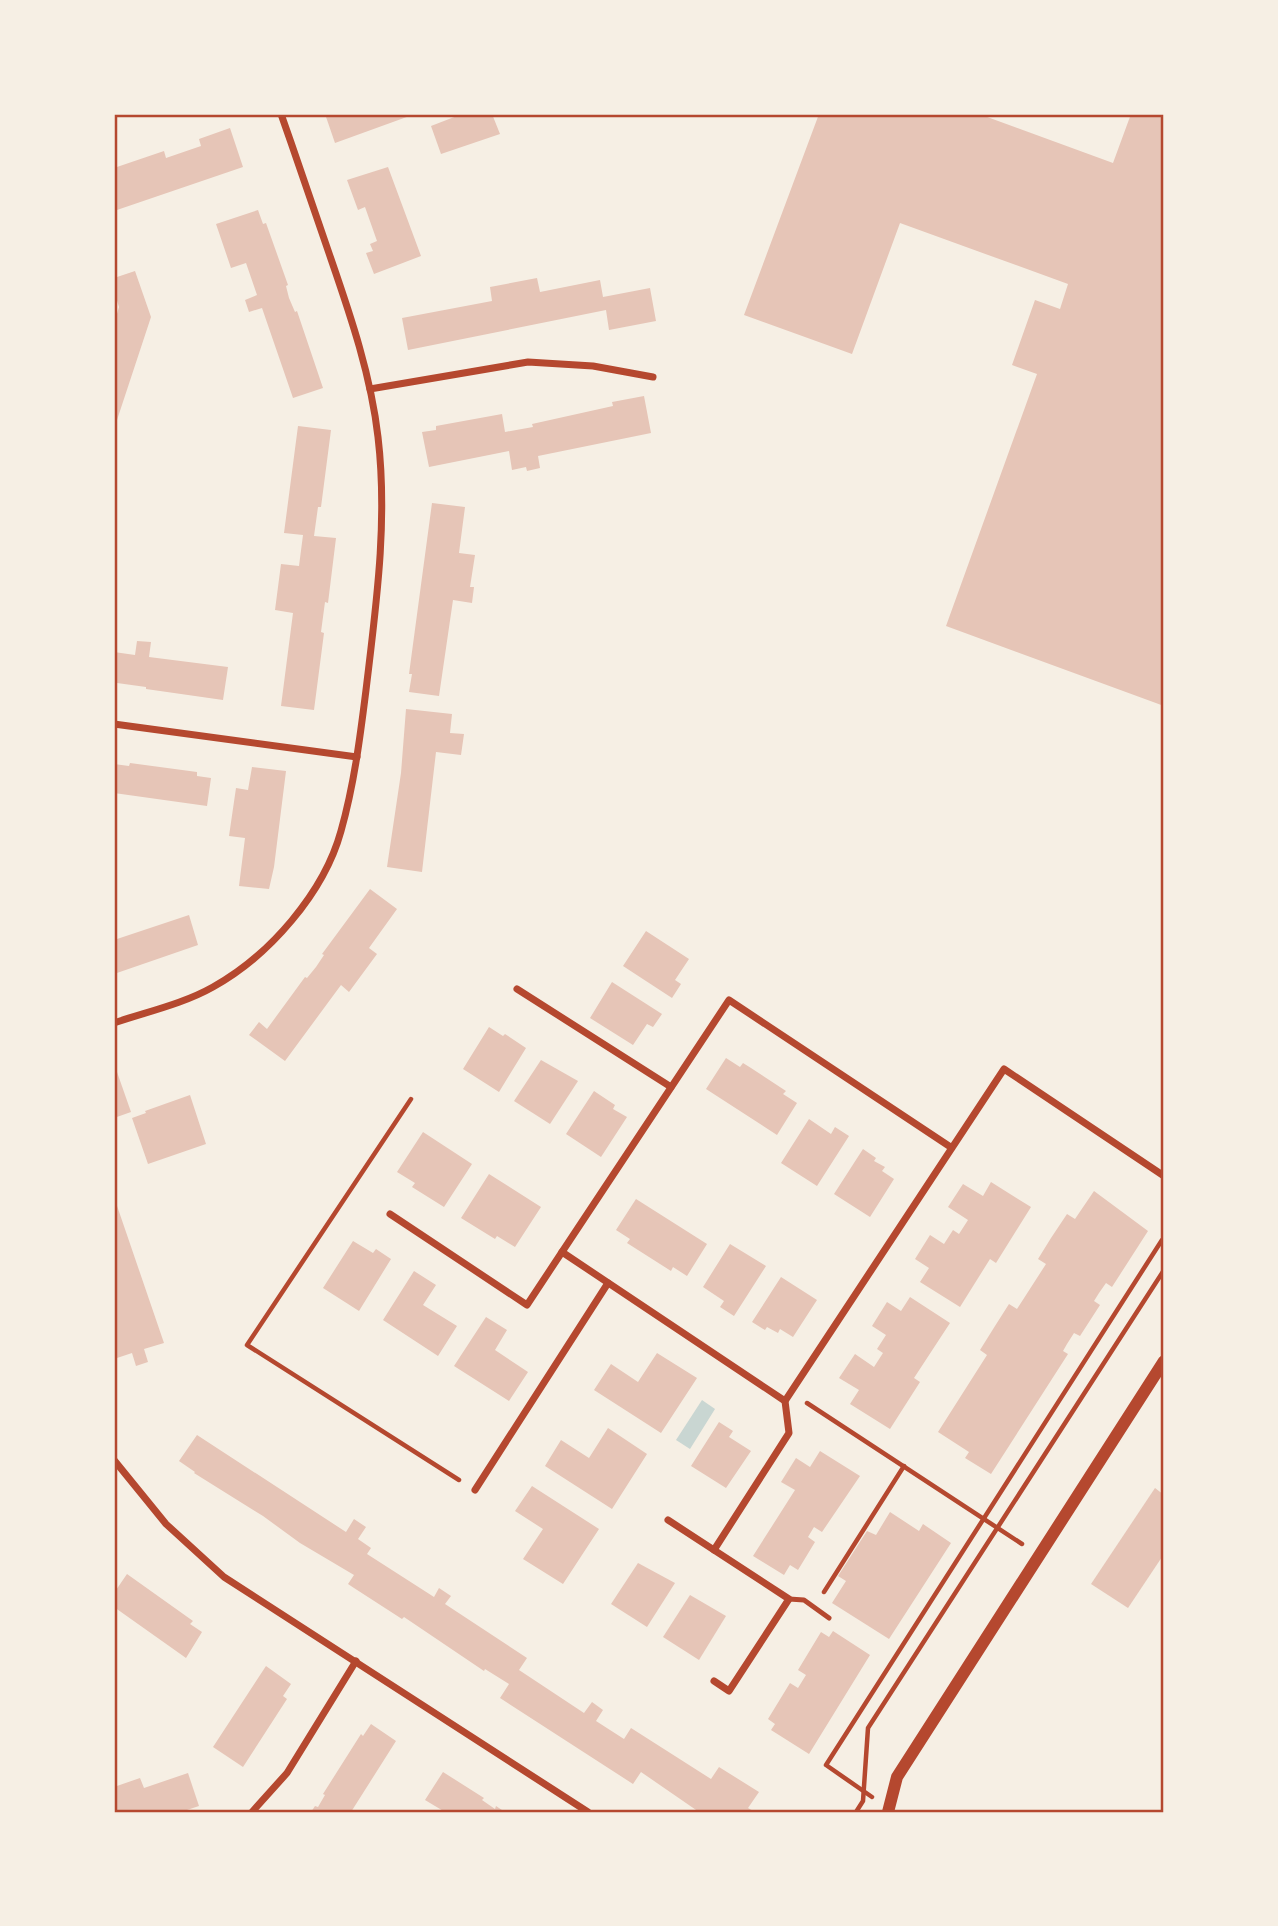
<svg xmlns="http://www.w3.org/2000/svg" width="1278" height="1926" viewBox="0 0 1278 1926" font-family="'Titillium Web',sans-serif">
<rect width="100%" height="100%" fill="#f6efe4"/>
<!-- water -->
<path fill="#c9d6d2" d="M702 1400 715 1409 690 1449 676 1440Z"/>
<!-- building -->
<g fill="#e6c5b7">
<path d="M325 114H415L335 143Z"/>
<path d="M462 114H492L500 134 441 154 431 126Z"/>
<path d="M819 114H979L1113 163 1131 114H1164V706L946 626 1037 374 1012 365 1035 300 1060 309 1068 284 900 223 852 354 744 315Z"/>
<path d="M230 128 243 167 114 211V168L164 151 166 158 201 146 199 139Z"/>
<path d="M388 167 421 256 374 274 366 253 373 251 370 244 377 241 365 207 358 210 347 180Z"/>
<path d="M258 210 263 224 266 223 288 285 286 286 289 298 295 312 297 311 323 388 293 398 262 308 249 312 245 300 257 295 246 263 231 268 216 224Z"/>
<path d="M135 271 151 317 117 420 114 419V324L119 307 114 291V278Z"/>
<path d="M537 278 540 292 600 280 603 297 650 288 656 321 609 330 606 310 408 350 402 318 492 301 490 287Z"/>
<path d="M644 396 651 433 538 456 540 468 527 471 526 467 512 470 509 451 429 467 422 432 436 430V426L502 414 505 432 533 427 532 424 613 406 612 402Z"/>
<path d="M298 426 331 430 321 507H318L314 536 336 538 328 603 325 602 321 632 324 633 314 710 281 706 293 613 275 610 281 564 299 566 303 535 284 533Z"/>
<path d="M432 503 465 507 459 553 475 555 470 587H474L472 603 453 600 439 696 409 692 412 674H409Z"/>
<path d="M137 641 151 642 149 657 228 667 223 700 146 689V687L117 683V686H114V652L135 655Z"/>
<path d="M406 709 452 714 450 733 464 734 461 755 436 752 422 872 387 867 401 773Z"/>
<path d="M130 763 197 772V776L211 778 207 806 114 793V764L129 766Z"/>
<path d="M252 767 286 771 274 867 269 889 239 886 245 838 229 836 236 788 248 790Z"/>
<path d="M370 889 397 909 369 948 377 954 349 992 341 985 285 1061 249 1035 259 1022 267 1029 305 977 307 978 316 967 324 955 322 954Z"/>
<path d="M189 915 198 945 114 974V940Z"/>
<path d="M646 931 689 959 675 980 681 984 672 998 623 966Z"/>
<path d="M612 982 662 1014 653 1027 647 1024 633 1045 590 1018Z"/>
<path d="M489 1027 503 1036 505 1034 526 1048 499 1092 463 1069Z"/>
<path d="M726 1058 740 1067 743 1063 751 1068 786 1091 783 1094 797 1103 777 1135 706 1089Z"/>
<path d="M541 1060 578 1081 550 1124 514 1101Z"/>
<path d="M114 1072H117L131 1112 114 1118Z"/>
<path d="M594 1091 615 1105 613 1109 627 1117 601 1157 566 1134Z"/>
<path d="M190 1095 206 1144 148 1164 132 1118 146 1113 145 1111Z"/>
<path d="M809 1119 831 1134 835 1127 849 1136 817 1186 781 1163Z"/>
<path d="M423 1132 472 1164 444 1207 412 1187 415 1183 397 1172Z"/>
<path d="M863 1149 876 1158 874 1161 885 1167 882 1171 894 1179 870 1217 834 1194Z"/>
<path d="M489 1174 541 1207 515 1247 497 1236 495 1239 461 1218Z"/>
<path d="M991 1182 1031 1207 996 1263 990 1259 960 1307 920 1282 929 1268 915 1259 930 1235 944 1244 953 1230 959 1234 968 1220 948 1207 963 1184 983 1196Z"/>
<path d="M1094 1191 1148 1231 1112 1287 1106 1283 1099 1293 1094 1301 1100 1305 1080 1336 1074 1333 1067 1344 1063 1351 1068 1354 991 1474 965 1458 969 1452 938 1432 987 1355 980 1350 995 1326 1009 1304 1017 1309 1046 1264 1038 1259 1051 1238 1067 1214 1075 1219Z"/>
<path d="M114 1197 164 1343 144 1349 148 1362 136 1366 132 1353 114 1359Z"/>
<path d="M636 1199 707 1244 687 1276 673 1267 671 1271 627 1243 630 1239 616 1230Z"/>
<path d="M353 1241 373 1253 376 1249 391 1259 359 1311 323 1288Z"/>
<path d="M730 1244 766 1266 734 1316 720 1307 724 1301 703 1287Z"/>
<path d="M414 1271 436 1285 423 1305 457 1326 438 1356 383 1320Z"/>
<path d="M781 1277 817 1300 793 1337 780 1329 778 1333 767 1327 765 1330 752 1322Z"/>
<path d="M910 1297 950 1323 914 1378 920 1382 890 1429 850 1404 859 1390 839 1378 855 1354 874 1367 883 1353 877 1349 886 1335 872 1326 887 1302 901 1311Z"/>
<path d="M486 1317 507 1330 495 1350 528 1372 509 1401 454 1366Z"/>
<path d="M657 1353 697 1378 661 1433 594 1390 611 1364 638 1382Z"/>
<path d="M719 1422 733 1431 729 1437 751 1451 726 1488 691 1466Z"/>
<path d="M608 1428 647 1454 612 1509 545 1466 561 1440 589 1458Z"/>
<path d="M197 1435 346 1532 354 1519 366 1527 358 1539 371 1548 367 1554 434 1597 439 1588 451 1596 445 1604 527 1658 519 1670 584 1713 592 1702 603 1710 596 1721 624 1739 631 1728 711 1779 719 1767 759 1792 748 1808 755 1812H699L641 1772 633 1784 500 1698 509 1684 485 1669 484 1671 404 1617 402 1619 354 1588 348 1584 354 1575 300 1543 263 1516 194 1473 195 1472 179 1461Z"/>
<path d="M820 1451 860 1476 822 1532 814 1527 808 1537 815 1542 798 1570 790 1565 784 1575 753 1556 795 1490 781 1482 796 1458 810 1467Z"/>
<path d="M532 1486 599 1529 563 1584 523 1559 543 1529 515 1511Z"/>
<path d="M1155 1488 1164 1495V1554L1128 1608 1091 1584Z"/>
<path d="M890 1512 919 1531 923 1524 951 1543 889 1639 832 1603 846 1581 838 1576 867 1531 876 1535Z"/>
<path d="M638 1563 675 1583 647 1627 611 1604Z"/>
<path d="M127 1574 193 1621 190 1624 202 1632 186 1658 114 1607V1593Z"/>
<path d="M690 1595 726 1616 699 1660 663 1637Z"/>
<path d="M833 1631 870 1655 809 1754 771 1730 775 1724 768 1719 790 1683 798 1688 806 1675 798 1670 821 1632 829 1637Z"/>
<path d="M266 1666 291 1684 283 1696 287 1699 243 1767 213 1747Z"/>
<path d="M371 1724 396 1741 351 1812H311L315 1806 318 1807 325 1795 323 1794 361 1734 363 1736Z"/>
<path d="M443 1772 484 1798 482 1800 495 1809 496 1806 505 1812H445L425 1800Z"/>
<path d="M188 1773 199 1806 181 1812H114V1787L140 1778 144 1788Z"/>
</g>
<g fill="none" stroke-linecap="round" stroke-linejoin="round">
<!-- path -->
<g stroke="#b5482f" stroke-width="4.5">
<path d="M411 1099 247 1345 459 1480"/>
<path d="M807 1403 1022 1544"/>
<path d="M824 1592 904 1466"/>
<path d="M872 1797 826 1765 1162 1240 1164 1241"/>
<path d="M856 1812 863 1801 868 1728 1164 1270"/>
</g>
<!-- service -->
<path stroke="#b5482f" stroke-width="5" d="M789 1599 804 1600 829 1618"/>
<!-- minor -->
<g stroke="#b5482f" stroke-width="7">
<path d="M370 389 528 362 593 366 653 377"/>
<path d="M114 724 357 757"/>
<path d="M517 989 671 1087"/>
<path d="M114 1023C146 1012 183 1004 213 987 269 956 324 893 341 831 354 785 360 738 366 690 376 606 388 522 378 437 371 376 351 317 331 259 314 210 298 162 281 114"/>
<path d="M952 1148 729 1000 562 1252 785 1401 1004 1069 1164 1176"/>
<path d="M390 1214 527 1305 562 1252"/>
<path d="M114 1460 166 1524 224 1577 588 1812"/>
<path d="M475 1490 608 1283"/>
<path d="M668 1520 789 1599 729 1691 714 1681"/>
<path d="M714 1550 789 1433 785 1401"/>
<path d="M252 1812 287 1773 356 1661"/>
</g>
<!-- tertiary -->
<path stroke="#b5482f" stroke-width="12" d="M888 1812 897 1777 1164 1361"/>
</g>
<!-- border -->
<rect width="1278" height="1926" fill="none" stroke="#f6efe4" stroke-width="231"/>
<rect x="116" y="116" width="1046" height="1695" fill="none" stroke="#b5482f" stroke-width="2.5"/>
</svg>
